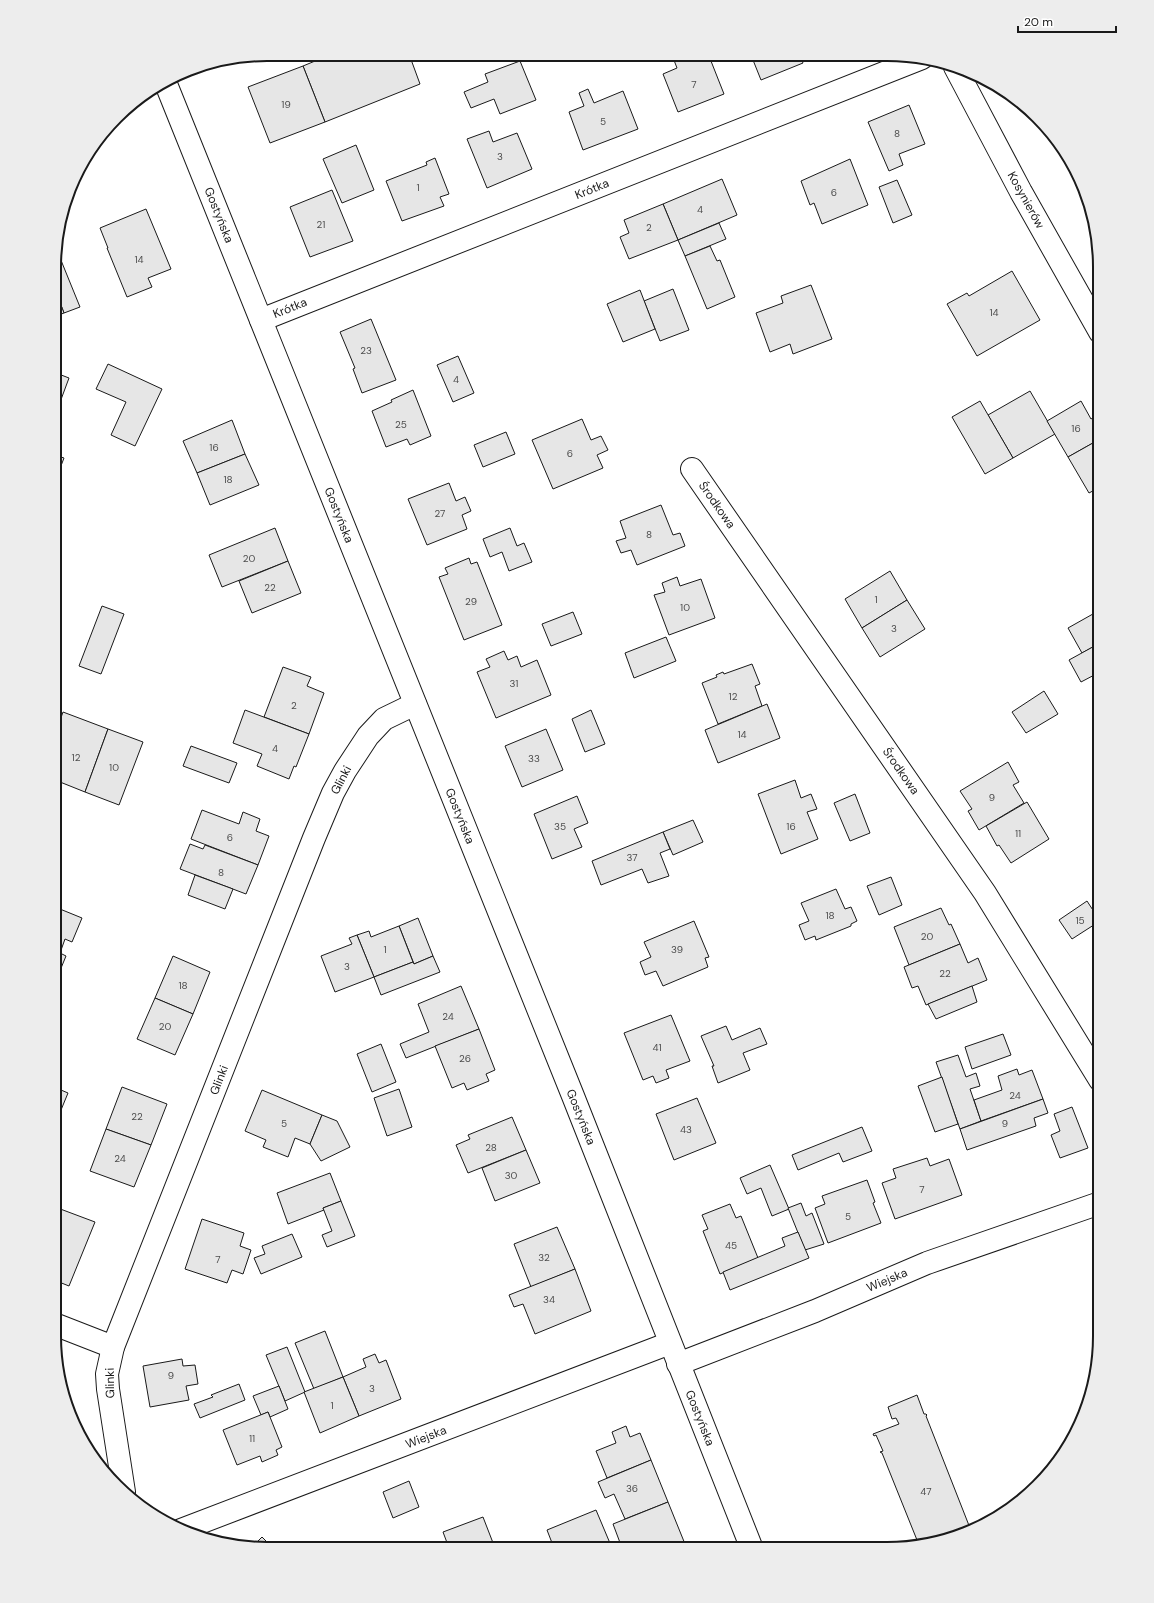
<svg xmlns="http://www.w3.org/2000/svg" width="1154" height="1603" viewBox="0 0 1154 1603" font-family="'DM Sans',sans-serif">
<rect width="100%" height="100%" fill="#fff"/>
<!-- building -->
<g fill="#e6e6e6" stroke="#1a1a1a">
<path d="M332 54H409L420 84 325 122 303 66Z"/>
<path d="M672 55H698L700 59 709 56 724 94 678 112 663 74 677 68Z"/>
<path d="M751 55 800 56 803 63 761 80Z"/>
<path d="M520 61 536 100 500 114 494 99 471 108 464 92 488 82 485 74Z"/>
<path d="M303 66 325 122 270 143 248 87Z"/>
<path d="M588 89 594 103 623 91 638 129 583 150 569 112 584 106 579 93Z"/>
<path d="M909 105 925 144 899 154 903 165 889 171 868 122Z"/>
<path d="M489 131 493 142 517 133 532 169 487 188 467 139Z"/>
<path d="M356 145 374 190 342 203 323 159Z"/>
<path d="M435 158 449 194 440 197 444 206 402 221 386 181 427 165 426 162Z"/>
<path d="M850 159 868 205 822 224 814 203 810 205 801 181Z"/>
<path d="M722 179 737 215 678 240 663 204Z"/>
<path d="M897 180 912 215 893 223 879 187Z"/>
<path d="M332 190 353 241 310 257 290 207Z"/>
<path d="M663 204 678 240 629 259 620 237 629 233 624 220Z"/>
<path d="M146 209 171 269 148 278 152 287 127 297 107 248H108L100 228Z"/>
<path d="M719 223 726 239 685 256 678 240Z"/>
<path d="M710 246 717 261 720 260 735 297 707 309 685 256Z"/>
<path d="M56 248 80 307 64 313 56 292Z"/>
<path d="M1012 271 1040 320 977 356 947 304 967 293 969 296Z"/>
<path d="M811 285 832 339 793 354 790 344 770 352 756 313 783 303 781 296Z"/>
<path d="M673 289 689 330 660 341 644 301Z"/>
<path d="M640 290 655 329 623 342 607 304Z"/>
<path d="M56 292 64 313 56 316Z"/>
<path d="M371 319 396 380 362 393 353 369 355 368 340 332Z"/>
<path d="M458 356 474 393 453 402 437 365Z"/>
<path d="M108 364 162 389 135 446 111 435 126 402 96 389Z"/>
<path d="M56 373 69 378 56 413Z"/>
<path d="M413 390 431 436 410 445 407 439 386 447 372 411 392 402 391 400Z"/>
<path d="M1030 391 1055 434 1013 458 988 415Z"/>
<path d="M980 401 1013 458 985 474 952 417Z"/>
<path d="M1081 401 1091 419 1096 416 1100 422V439L1068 457 1047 421Z"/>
<path d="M582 419 591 440 601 436 608 450 597 455 603 468 553 489 532 440Z"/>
<path d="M232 420 245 454 197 473 183 441Z"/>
<path d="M506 432 515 454 483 467 474 445Z"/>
<path d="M1100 439V487L1089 493 1068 457Z"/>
<path d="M245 454 259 485 210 505 197 473Z"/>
<path d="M55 455 64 458 59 471H55Z"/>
<path d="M449 483 456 501 465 497 471 511 462 515 467 529 427 545 408 499Z"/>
<path d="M661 505 673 535 680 533 685 546 637 565 631 550 621 553 616 541 626 538 620 521Z"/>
<path d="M275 528 288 561 222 587 209 555Z"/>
<path d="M510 528 517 546 524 543 532 562 509 571 502 552 490 557 483 539Z"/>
<path d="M469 558 471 564 477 562 502 625 464 640 439 577 448 574 445 568Z"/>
<path d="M288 561 301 593 252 613 239 581Z"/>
<path d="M890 571 907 600 862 628 845 599Z"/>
<path d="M677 577 680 586 701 579 715 618 669 635 654 595 665 592 662 583Z"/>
<path d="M907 600 925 629 880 657 862 628Z"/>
<path d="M102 606 124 614 101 674 79 666Z"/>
<path d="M1100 610V643L1082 653 1068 628Z"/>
<path d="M573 612 582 634 551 646 542 624Z"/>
<path d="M666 637 676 661 634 678 625 653Z"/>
<path d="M1100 643V672L1081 682 1069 660Z"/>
<path d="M504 651 508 660 517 656 521 667 537 660 551 695 496 718 477 672 490 667 486 659Z"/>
<path d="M752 664 760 684 755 686 762 706 718 724 702 683 717 677 716 675 723 672 724 674Z"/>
<path d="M283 667 311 677 307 686 324 693 309 734 264 717Z"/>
<path d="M1044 691 1058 714 1026 733 1012 712Z"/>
<path d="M767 704 780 738 718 763 705 730Z"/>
<path d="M245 710 309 734 296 767 294 766 289 779 257 766 262 754 233 743Z"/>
<path d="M591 710 605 744 585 752 572 719Z"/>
<path d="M63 712 108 729 85 792 55 780V734Z"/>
<path d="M108 729 143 742 119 805 85 792Z"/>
<path d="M546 729 563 770 522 787 505 746Z"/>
<path d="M191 746 237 763 229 783 183 766Z"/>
<path d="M1008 762 1019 782 1013 785 1024 803 979 830 968 811 972 809 960 791Z"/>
<path d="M795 780 801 798 811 794 817 809 807 812 818 839 781 854 758 794Z"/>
<path d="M855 794 870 833 850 841 834 803Z"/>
<path d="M577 796 588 823 574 829 582 847 552 859 534 814Z"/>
<path d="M1027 802 1049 839 1011 863 999 845 997 846 986 826Z"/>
<path d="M202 810 239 824 243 812 260 819 256 831 269 836 258 865 191 839Z"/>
<path d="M693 820 703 842 673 855 663 832Z"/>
<path d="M663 832 670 849 660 853 669 876 648 883 642 869 601 885 592 861Z"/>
<path d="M190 844 203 849 205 845 258 865 246 894 180 869Z"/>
<path d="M195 875 233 889 225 909 188 895Z"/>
<path d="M891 877 902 905 879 915 867 886Z"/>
<path d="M836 889 845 909 851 907 857 921 851 924V926L816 940 815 936 805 940 799 925 809 921 801 903Z"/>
<path d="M1087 901 1100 921 1072 939 1059 920Z"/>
<path d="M55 907 82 918 72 942 65 939 60 953 66 956 59 973 55 971Z"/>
<path d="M941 908 949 925 951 924 960 944 909 965 894 927Z"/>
<path d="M418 918 433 956 414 964 399 926Z"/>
<path d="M694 921 709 957 705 958 708 967 663 986 656 971 645 975 640 962 651 957 644 942Z"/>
<path d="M399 926 413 962 374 977 357 935 369 931 371 937Z"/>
<path d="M357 935 374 977 335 992 321 956 352 944 349 938Z"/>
<path d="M960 944 968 963 978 958 987 980 926 1005 918 986 912 988 904 967Z"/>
<path d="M173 956 210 972 193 1014 155 998Z"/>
<path d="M433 956 440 972 381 995 374 977 413 962 414 964Z"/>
<path d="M461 986 479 1029 406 1058 400 1044 429 1032 418 1004Z"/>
<path d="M972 986 977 1002 936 1019 928 1004Z"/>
<path d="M155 998 193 1014 175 1055 137 1039Z"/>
<path d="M671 1015 690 1061 666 1070 669 1078 656 1083 653 1076 643 1080 624 1033Z"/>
<path d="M726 1026 732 1040 760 1028 767 1044 743 1053 750 1070 718 1083 712 1066H714L701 1036Z"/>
<path d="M479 1029 495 1070 486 1074 489 1081 467 1090 464 1083 452 1088 435 1046Z"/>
<path d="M1003 1034 1011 1055 972 1069 965 1047Z"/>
<path d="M381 1044 396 1082 372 1092 357 1054Z"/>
<path d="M958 1055 966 1077 976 1073 980 1086 970 1089 981 1121 960 1129 936 1062Z"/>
<path d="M1017 1069 1019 1075 1032 1070 1043 1099 981 1121 974 1100 1002 1090 998 1076Z"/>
<path d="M942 1077 958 1124 935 1132 918 1086Z"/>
<path d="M54 1087 68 1093 54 1127Z"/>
<path d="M122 1087 167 1104 151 1145 106 1129Z"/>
<path d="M399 1089 412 1127 387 1136 374 1098Z"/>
<path d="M262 1090 322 1115 310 1144 295 1138 288 1157 263 1147 266 1140 245 1131Z"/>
<path d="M697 1098 716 1143 674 1160 656 1114Z"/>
<path d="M1043 1099 1048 1113 1034 1118 1036 1126 967 1150 960 1129Z"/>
<path d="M1072 1107 1088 1148 1060 1158 1051 1135 1060 1131 1054 1114Z"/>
<path d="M322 1115 337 1121 350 1147 321 1161 310 1144Z"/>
<path d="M512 1117 526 1150 468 1173 456 1145 470 1139 468 1135Z"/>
<path d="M862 1127 872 1151 843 1162 839 1153 798 1170 792 1155Z"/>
<path d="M106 1129 151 1145 134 1187 90 1171Z"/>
<path d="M526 1150 540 1183 495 1201 482 1168Z"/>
<path d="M927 1158 930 1166 949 1159 962 1195 895 1219 882 1183 896 1178 893 1169Z"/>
<path d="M770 1165 789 1209 772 1216 761 1188 747 1194 740 1178Z"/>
<path d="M330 1173 341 1201 323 1208 324 1210 288 1224 277 1193Z"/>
<path d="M867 1180 875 1202 873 1203 881 1223 828 1243 815 1208 825 1204 822 1196Z"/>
<path d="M341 1201 355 1236 327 1247 322 1235 332 1231 323 1208Z"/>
<path d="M801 1203 806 1216 812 1213 824 1244 805 1250 788 1208Z"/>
<path d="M730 1204 736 1218 741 1216 758 1258 720 1274 703 1231 708 1229 702 1215Z"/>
<path d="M55 1207 95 1222 69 1286 54 1280Z"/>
<path d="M202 1219 244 1233 240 1246 251 1250 243 1274 232 1270 227 1283 185 1269Z"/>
<path d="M557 1227 575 1269 531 1287 514 1244Z"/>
<path d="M798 1232 809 1258 730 1290 723 1272 785 1246 782 1238Z"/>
<path d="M292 1234 302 1257 261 1274 254 1258 265 1254 262 1246Z"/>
<path d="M575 1269 591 1311 535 1334 523 1304 514 1307 509 1295Z"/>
<path d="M325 1331 343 1377 314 1389 295 1343Z"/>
<path d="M287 1347 305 1392 285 1401 266 1355Z"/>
<path d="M375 1354 379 1363 386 1360 401 1399 359 1416 343 1377 366 1367 363 1359Z"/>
<path d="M182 1359 183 1366 195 1365 198 1384 186 1386 189 1400 150 1407 143 1366Z"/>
<path d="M343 1377 359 1416 320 1433 304 1392Z"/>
<path d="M239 1384 245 1400 200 1418 194 1404 213 1397 211 1395Z"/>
<path d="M279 1386 288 1409 270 1417 268 1412 261 1415 253 1396Z"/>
<path d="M917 1395 924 1414H926L927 1415 926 1416 970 1528 972 1529 940 1542 919 1545 882 1453 880 1452 883 1451 876 1435 874 1436 873 1434 899 1424 896 1418 892 1419 888 1407Z"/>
<path d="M268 1412 282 1447 276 1450 278 1455 262 1462 260 1456 237 1465 223 1430Z"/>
<path d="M626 1426 630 1437 640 1433 651 1460 607 1478 596 1451 616 1443 612 1432Z"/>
<path d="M651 1460 668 1502 625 1519 614 1494 605 1498 598 1482Z"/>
<path d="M409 1481 419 1507 393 1518 383 1492Z"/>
<path d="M668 1502 685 1544 675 1548H622L613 1524Z"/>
<path d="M596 1510 612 1548H554L547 1530Z"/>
<path d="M483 1517 495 1548H449L443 1532Z"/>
<path d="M262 1537 272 1547H252Z"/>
</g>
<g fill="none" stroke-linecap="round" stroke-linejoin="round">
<defs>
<g id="minor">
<path d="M955 67 1021 192 1100 332"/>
<path d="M166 84 573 1096 752 1549"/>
<path d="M261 320 922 58"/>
<path d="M692 469 985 893 1100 1080"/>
<path d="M54 1324 113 1347"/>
<path d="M678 1364 815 1311 927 1263 1100 1203"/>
<path d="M124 1492 108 1389 107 1374 113 1347 314 838 333 793 345 771 368 736 384 719 415 704"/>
<path d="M181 1530 670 1343"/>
</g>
</defs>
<!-- minor casing -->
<use href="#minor" stroke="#1a1a1a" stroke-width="24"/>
<!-- minor -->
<use href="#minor" stroke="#fff" stroke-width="22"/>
</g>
<g text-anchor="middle" stroke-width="3" stroke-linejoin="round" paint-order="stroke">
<!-- number labels -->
<g font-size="10" fill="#4d4d4d">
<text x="694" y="88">7</text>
<text x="286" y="108">19</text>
<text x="603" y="125">5</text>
<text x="897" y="137">8</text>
<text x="500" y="160">3</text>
<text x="418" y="191">1</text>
<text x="834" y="196">6</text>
<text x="700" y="213">4</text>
<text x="321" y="228">21</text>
<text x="649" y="231">2</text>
<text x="139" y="263">14</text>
<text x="994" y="316">14</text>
<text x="366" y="354">23</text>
<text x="456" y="383">4</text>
<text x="401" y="428">25</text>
<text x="1076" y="432">16</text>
<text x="214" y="451">16</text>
<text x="570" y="457">6</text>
<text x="228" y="483">18</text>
<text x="440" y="517">27</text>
<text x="649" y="538">8</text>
<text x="249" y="562">20</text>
<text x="270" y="591">22</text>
<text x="876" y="603">1</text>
<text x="471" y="605">29</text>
<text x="685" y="611">10</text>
<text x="894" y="632">3</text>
<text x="514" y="687">31</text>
<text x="733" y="700">12</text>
<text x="294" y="709">2</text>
<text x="742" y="738">14</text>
<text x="275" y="752">4</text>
<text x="76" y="761">12</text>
<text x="534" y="762">33</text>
<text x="114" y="771">10</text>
<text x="992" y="801">9</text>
<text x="560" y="830">35</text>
<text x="791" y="830">16</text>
<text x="1018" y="837">11</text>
<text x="230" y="841">6</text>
<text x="632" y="861">37</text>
<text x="221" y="876">8</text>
<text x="830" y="919">18</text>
<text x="1080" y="924">15</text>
<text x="927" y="940">20</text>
<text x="385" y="953">1</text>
<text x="677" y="953">39</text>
<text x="347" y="970">3</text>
<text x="945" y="977">22</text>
<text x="183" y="989">18</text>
<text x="448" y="1020">24</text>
<text x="165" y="1030">20</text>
<text x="657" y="1051">41</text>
<text x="465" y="1062">26</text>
<text x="1015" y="1099">24</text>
<text x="137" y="1120">22</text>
<text x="284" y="1127">5</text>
<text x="1005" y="1127">9</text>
<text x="686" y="1133">43</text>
<text x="491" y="1151">28</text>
<text x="120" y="1162">24</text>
<text x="511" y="1179">30</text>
<text x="922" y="1193">7</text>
<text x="848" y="1220">5</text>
<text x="731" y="1249">45</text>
<text x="544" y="1261">32</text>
<text x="218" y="1263">7</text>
<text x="549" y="1303">34</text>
<text x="171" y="1379">9</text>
<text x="372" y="1392">3</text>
<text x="332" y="1409">1</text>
<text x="252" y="1442">11</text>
<text x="632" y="1492">36</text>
<text x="926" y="1495">47</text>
</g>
<!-- street labels -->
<g font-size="12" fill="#1a1a1a" stroke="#fff">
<text transform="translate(592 189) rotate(-22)" y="4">Krótka</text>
<text transform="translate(1026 200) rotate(61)" y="4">Kosynierów</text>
<text transform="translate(219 215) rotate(68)" y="4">Gostyńska</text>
<text transform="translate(290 308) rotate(-22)" y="4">Krótka</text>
<text transform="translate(717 505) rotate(55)" y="4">Środkowa</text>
<text transform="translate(339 515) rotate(68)" y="4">Gostyńska</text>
<text transform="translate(901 771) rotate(55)" y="4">Środkowa</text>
<text transform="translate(341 780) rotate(-62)" y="4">Glinki</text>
<text transform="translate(460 816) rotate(68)" y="4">Gostyńska</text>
<text transform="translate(219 1080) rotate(-69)" y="4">Glinki</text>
<text transform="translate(581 1117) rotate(68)" y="4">Gostyńska</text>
<text transform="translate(887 1280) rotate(-23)" y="4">Wiejska</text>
<text transform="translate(110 1383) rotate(-91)" y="4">Glinki</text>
<text transform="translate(700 1418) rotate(68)" y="4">Gostyńska</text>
<text transform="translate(426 1437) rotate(-21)" y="4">Wiejska</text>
</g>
</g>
<!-- crop -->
<path d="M0 0H1154V1603H0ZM267 61H887A206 206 0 0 1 1093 267V1336A206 206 0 0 1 887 1542H267A206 206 0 0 1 61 1336V267A206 206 0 0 1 267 61Z" fill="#ededed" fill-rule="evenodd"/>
<path fill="none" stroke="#1a1a1a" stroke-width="2" d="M267 61H887A206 206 0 0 1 1093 267V1336A206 206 0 0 1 887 1542H267A206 206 0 0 1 61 1336V267A206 206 0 0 1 267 61Z"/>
<!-- scale -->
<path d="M1018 26v6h98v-6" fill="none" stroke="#1a1a1a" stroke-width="2"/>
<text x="1024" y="26" font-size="12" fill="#1a1a1a" stroke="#ffffff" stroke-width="3" paint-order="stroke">20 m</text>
</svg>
